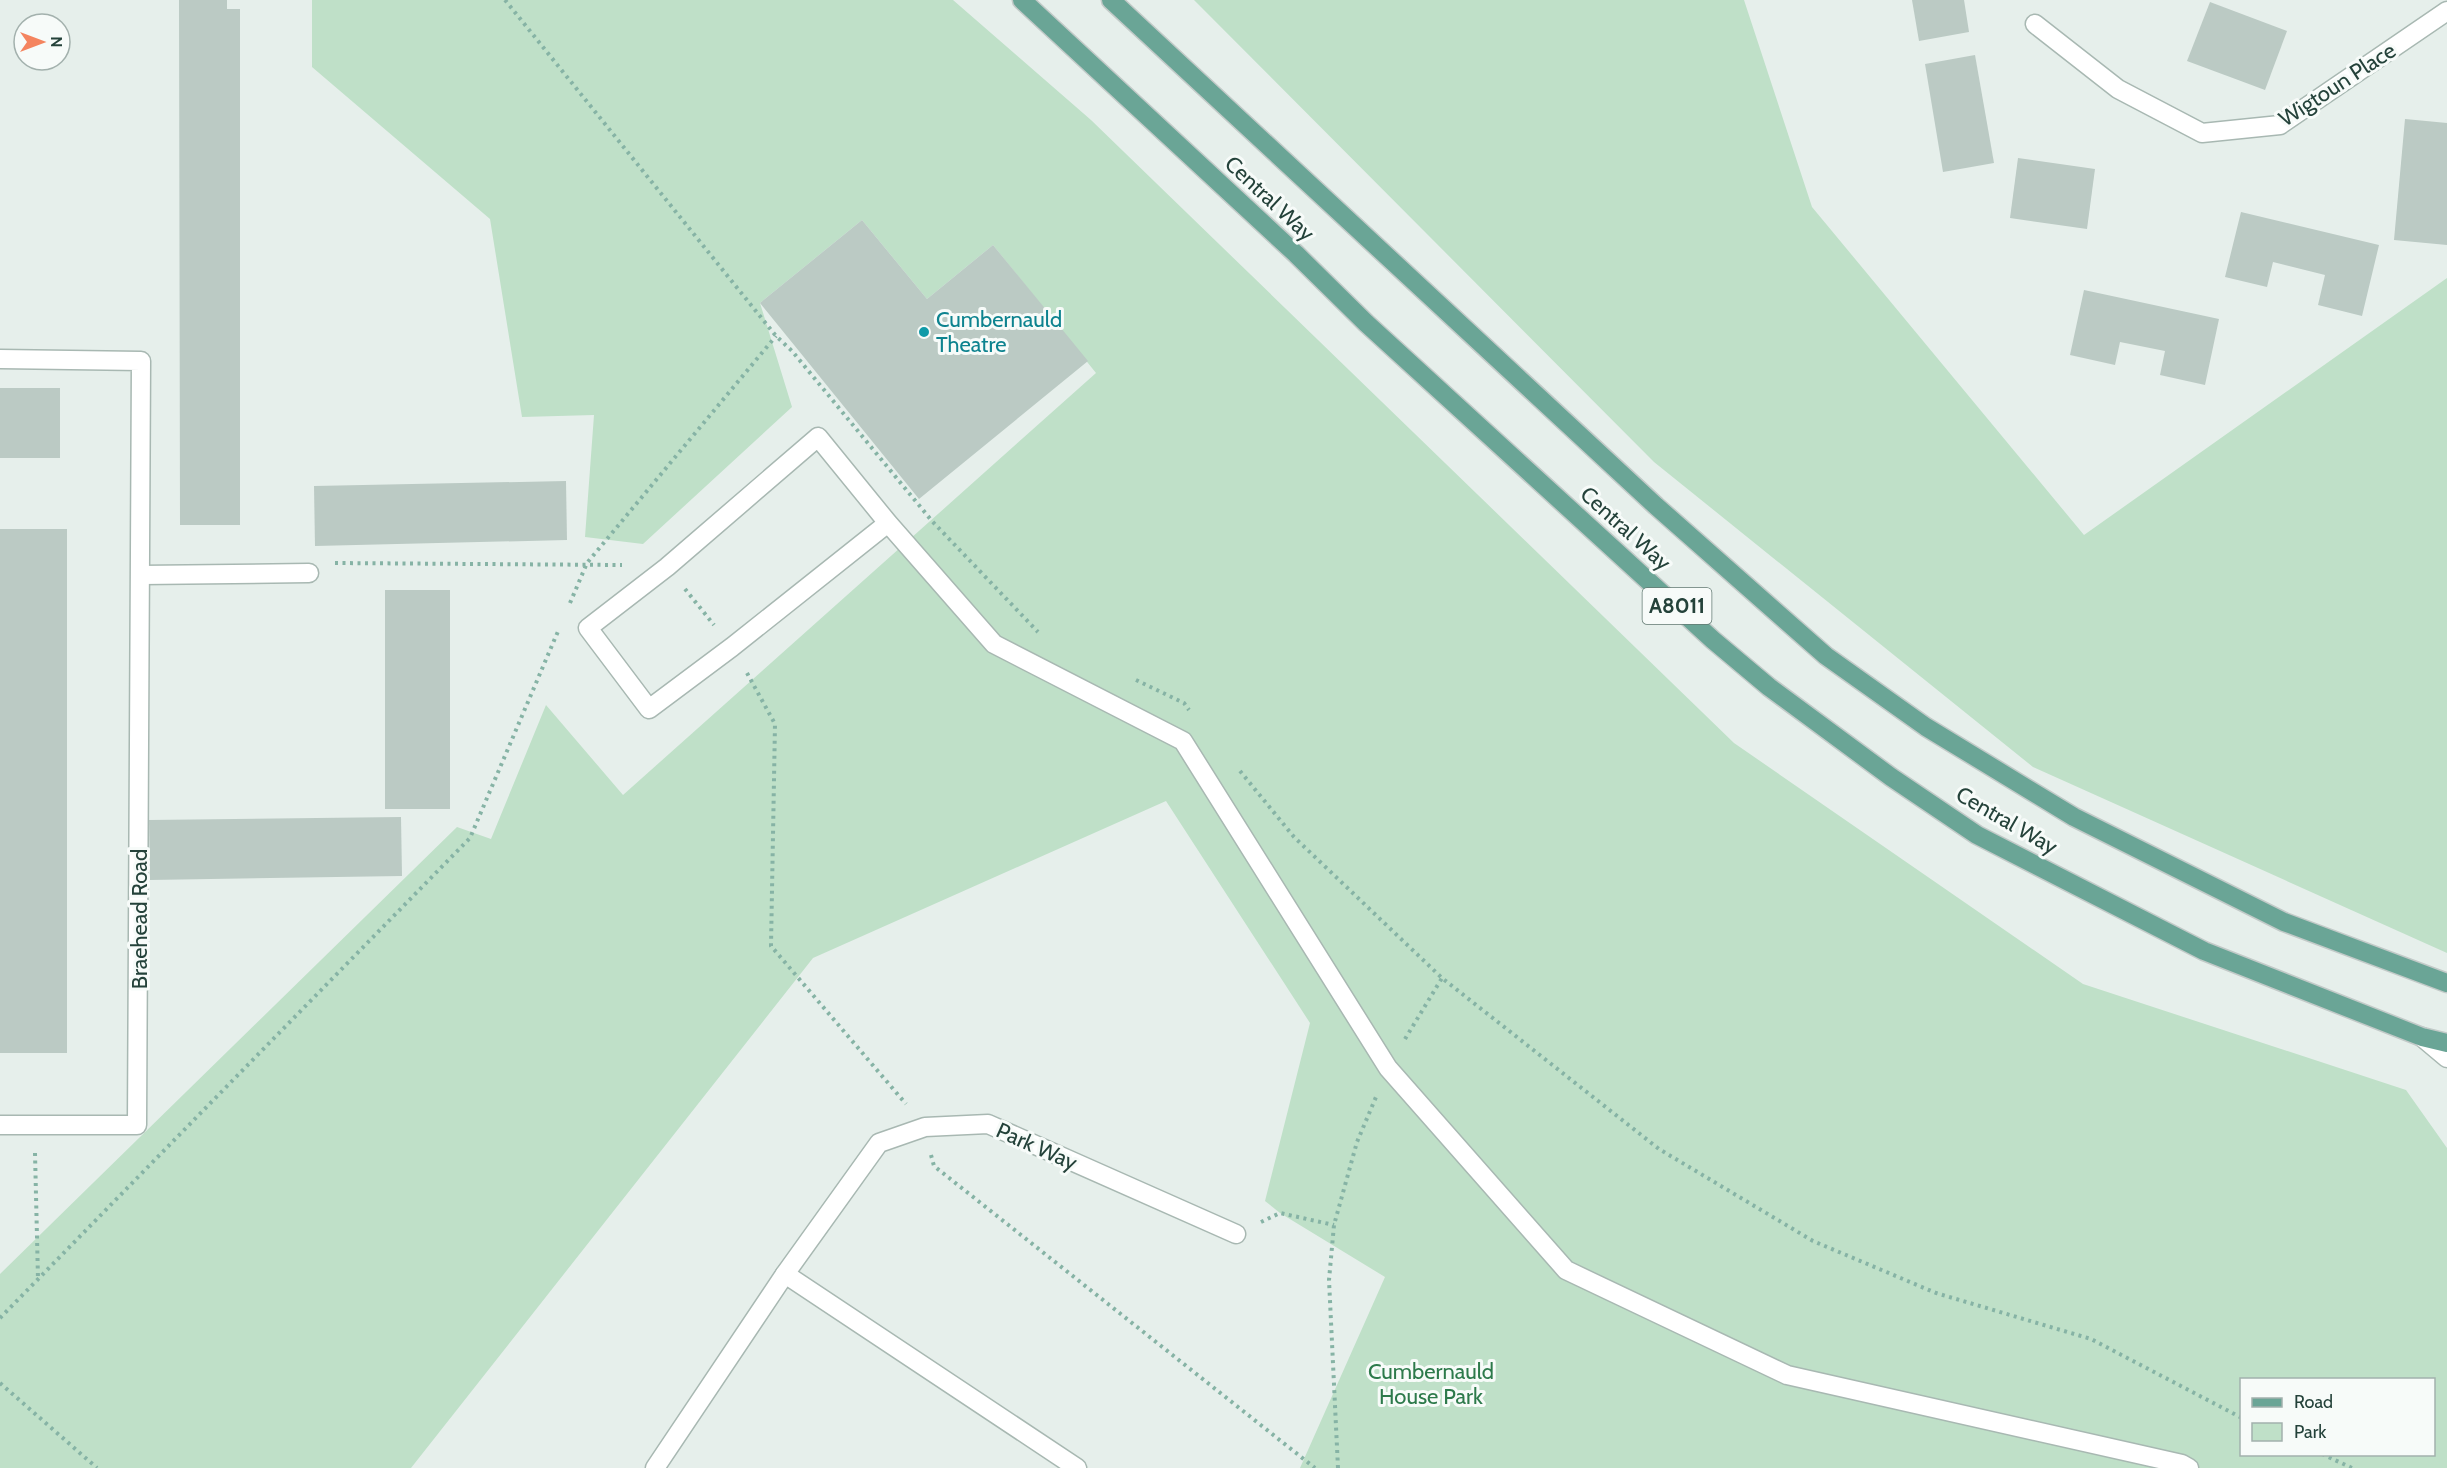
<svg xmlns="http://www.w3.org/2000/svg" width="2447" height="1468" viewBox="0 0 2447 1468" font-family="Cabin,sans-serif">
<rect width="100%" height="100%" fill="#e6efeb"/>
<!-- green -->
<g fill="#bfe0c8" fill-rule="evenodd">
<path d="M312 0H953L1091 120 1734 743 2083 984 2406 1090 2447 1148V1468H1300L1385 1277 1280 1213 1265 1201 1310 1023 1166 801 813 958 411 1468H0V1274L457 827 491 839 546 705 623 795 1096 373 993 245 927 299 862 220 760 303 792 407 643 544 585 537 594 415 522 417 490 219 312 67ZM2242 1380H2434V1454H2242Z"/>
<path d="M1194 0H1744L1812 207 2084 535 2447 278V953L2033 767 1654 462Z"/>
</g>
<!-- building -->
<g fill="#bbcac4">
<path d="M179 0H227V9H240V525H180Z"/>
<path d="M1912 0H1964L1969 32 1919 41Z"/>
<path d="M2210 2 2287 31 2265 90 2187 61Z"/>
<path d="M1975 55 1994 163 1943 172 1925 64Z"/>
<path d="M2405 119 2447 123V245L2394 240Z"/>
<path d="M2018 158 2095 169 2087 229 2010 218Z"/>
<path d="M2241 212 2379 245 2362 316 2318 305 2325 275 2273 262 2267 287 2225 277Z"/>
<path d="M862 220 927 299 993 245 1088 361 919 499 760 303Z"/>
<path d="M2084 290 2219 319 2205 385 2160 375 2165 351 2120 342 2115 365 2070 355Z"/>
<rect x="0" y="388" width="60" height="70"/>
<path d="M566 481 567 540 315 546 314 486Z"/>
<rect x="0" y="529" width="67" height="524"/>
<rect x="385" y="590" width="65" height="219"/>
<path d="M401 817 402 876 150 880 149 820Z"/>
</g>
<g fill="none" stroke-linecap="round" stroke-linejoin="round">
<defs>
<g id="minor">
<path d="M2035 24 2118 89 2202 133 2280 125 2447 11"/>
<path d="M0 359 141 361 137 1125H0"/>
<path d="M888 523 818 437 667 567 588 628 649 709 732 647 888 523 994 644 1183 741 1388 1068 1566 1270 1787 1375 2182 1464 2189 1468"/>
<path d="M141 575 309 573"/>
<path d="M2422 1037 2447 1058"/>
<path d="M785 1274 1077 1468"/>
<path d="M655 1468 785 1274 879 1143 925 1127 988 1124 1236 1234"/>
</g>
<g id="major">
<path d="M1022 0 1296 254 1366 323 1713 640 1769 687 1891 777 1977 835 2204 951 2422 1037 2447 1043"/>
<path d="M1111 0 1656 506 1826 656 1926 727 2074 817 2284 922 2447 983"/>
</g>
</defs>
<!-- minor casing -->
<use href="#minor" stroke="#a8b8b2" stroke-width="21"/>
<!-- major casing -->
<use href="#major" stroke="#c2cac8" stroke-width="21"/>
<!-- path -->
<g stroke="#86b3a5" stroke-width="4" stroke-dasharray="3 4.5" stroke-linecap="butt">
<path d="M505 0 776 336 792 351 932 521 1038 632"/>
<path d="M335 563 622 565"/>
<path d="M685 589 714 625"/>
<path d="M570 603 587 563 776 336"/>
<path d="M747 673 775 724 771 946 906 1104"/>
<path d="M1136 680 1184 703 1189 710"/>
<path d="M1240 771 1294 837 1442 978 1659 1149 1813 1241 1936 1293 2091 1339 2242 1418"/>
<path d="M1405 1039 1442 978"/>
<path d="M35 1153 38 1279"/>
<path d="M931 1155 934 1166 1315 1468"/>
<path d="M1261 1222 1280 1213 1334 1225"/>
<path d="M0 1318 470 838 559 629"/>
<path d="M0 1383 97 1468"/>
<path d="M2322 1454 2352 1468"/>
<path d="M1338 1468 1329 1280 1334 1225 1357 1142 1376 1097"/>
</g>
<!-- minor -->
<use href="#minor" stroke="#fff" stroke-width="18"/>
<!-- major -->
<use href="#major" stroke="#6aa596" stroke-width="18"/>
</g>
<!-- markers -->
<circle fill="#0f9aa8" stroke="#f7fbf9" stroke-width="2" cx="924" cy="332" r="6"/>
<g text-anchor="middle" stroke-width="6" stroke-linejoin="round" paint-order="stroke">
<!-- shield labels -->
<rect fill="#f7fbf9" stroke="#637a73" stroke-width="1.5" x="1642.5" y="588" width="69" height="36" rx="4.5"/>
<g font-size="21" font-weight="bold" fill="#24423a">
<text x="1677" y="613">A8011</text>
</g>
<!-- street labels -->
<g font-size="22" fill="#24423a" stroke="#f7fbf9">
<text transform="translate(2337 84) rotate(-33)" y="8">Wigtoun Place</text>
<text transform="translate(1270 198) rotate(43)" y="8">Central Way</text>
<text transform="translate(1626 528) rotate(42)" y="8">Central Way</text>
<text transform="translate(2007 820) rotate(30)" y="8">Central Way</text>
<text transform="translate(139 919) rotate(-90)" y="8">Braehead Road</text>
<text transform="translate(1037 1146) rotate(24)" y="8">Park Way</text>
</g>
<!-- culture labels -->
<g font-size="22" fill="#0d838f" stroke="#f7fbf9" text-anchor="start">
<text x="936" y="327">Cumbernauld<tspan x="936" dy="25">Theatre</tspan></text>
</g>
<!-- park labels -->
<g font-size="22" fill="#2d7a4b" stroke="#f7fbf9">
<text x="1431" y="1379">Cumbernauld<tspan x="1431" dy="25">House Park</tspan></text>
</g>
</g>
<!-- legend -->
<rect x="2240" y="1378" width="195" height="78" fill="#f7fbf9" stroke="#a3b1ad" stroke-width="1.5"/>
<rect x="2252" y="1398" width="30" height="9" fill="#6aa596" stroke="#a3b1ad" stroke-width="1.5"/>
<text x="2294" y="1408" font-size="18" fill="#24423a">Road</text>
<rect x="2252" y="1423" width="30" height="18" fill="#bfe0c8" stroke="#a3b1ad" stroke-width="1.5"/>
<text x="2294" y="1438" font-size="18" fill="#24423a">Park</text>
<!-- north arrow -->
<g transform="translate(42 42) rotate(90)"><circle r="28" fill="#f7fbf9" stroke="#a3b1ad" stroke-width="1.5"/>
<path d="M0-4.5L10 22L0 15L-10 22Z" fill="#f4845f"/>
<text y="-9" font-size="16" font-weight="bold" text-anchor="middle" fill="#24423a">N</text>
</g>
</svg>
